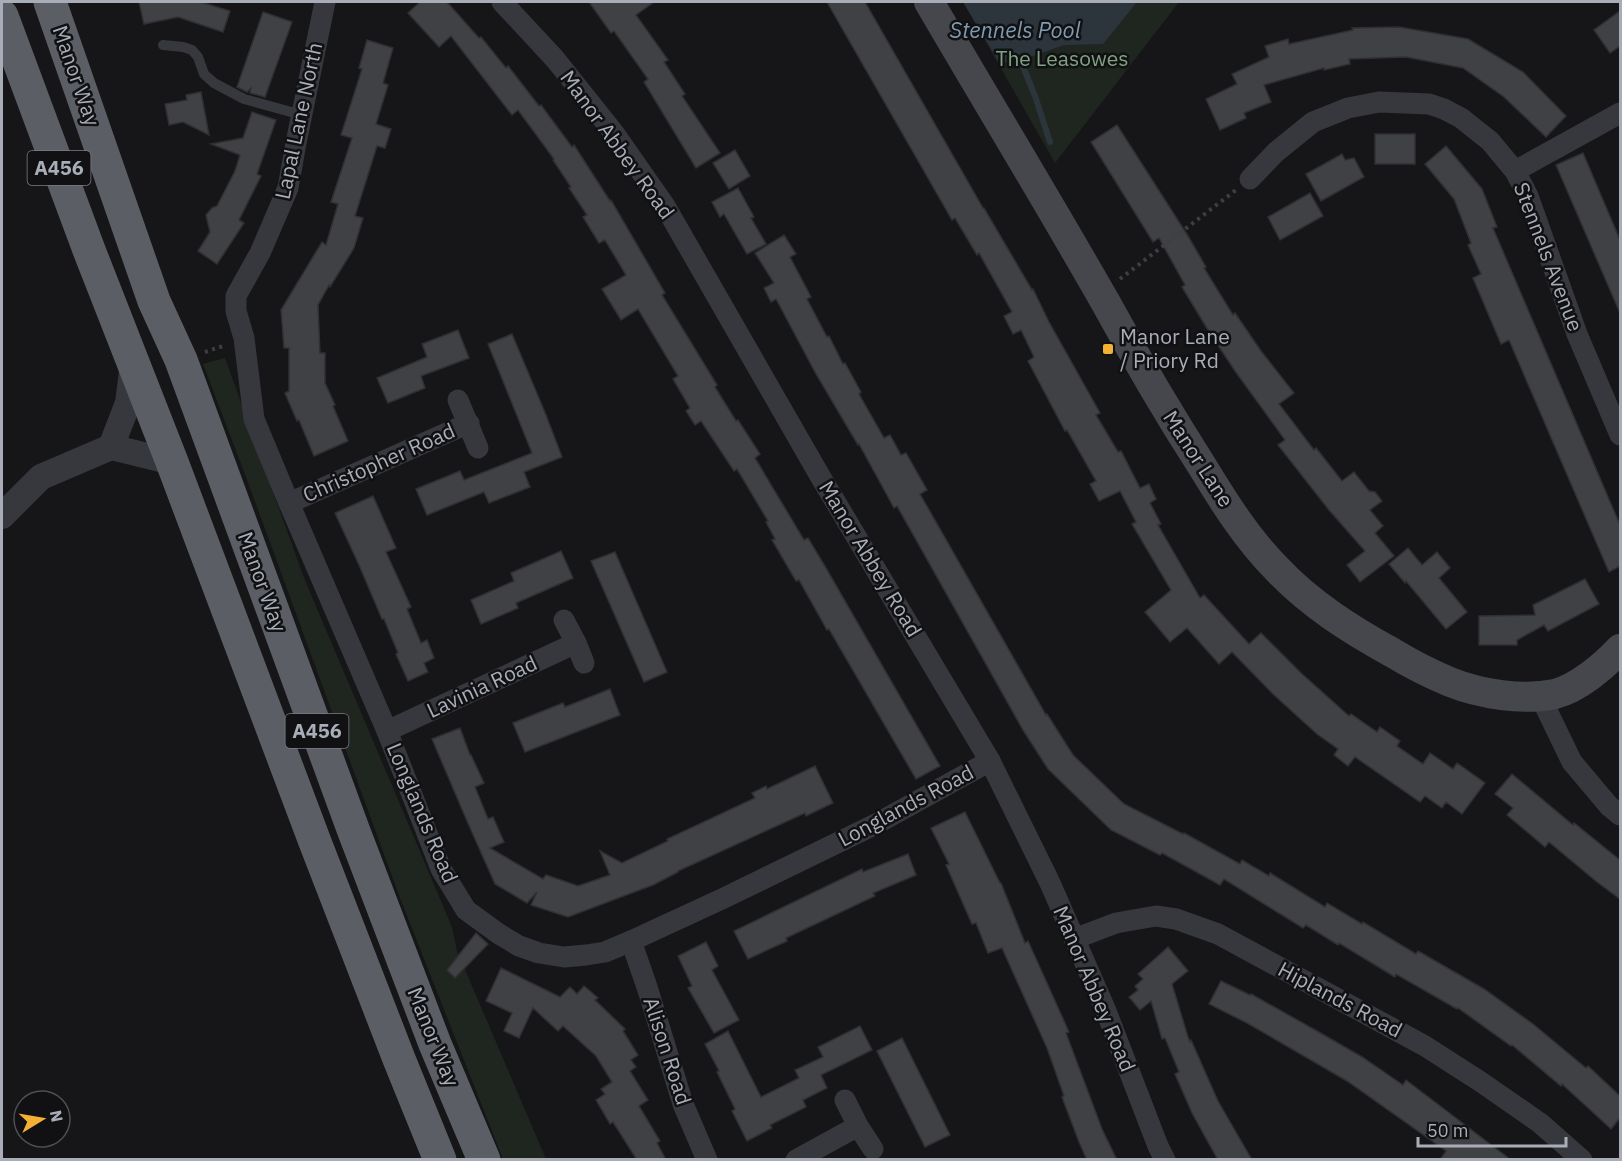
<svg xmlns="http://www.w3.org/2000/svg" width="1622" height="1161" viewBox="0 0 1622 1161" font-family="'IBM Plex Sans',sans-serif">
<rect width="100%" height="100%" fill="#161618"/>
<!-- green -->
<g fill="#1e261f">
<path d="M963 2H1179L1055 163Z"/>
<path d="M225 358 304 578 452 927 457 951 546 1159H503L400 898 249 485 203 364Z"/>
</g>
<!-- water -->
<path fill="#2c353c" d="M963 2H1137L1103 44 1064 45 1033 56 1000 64Z"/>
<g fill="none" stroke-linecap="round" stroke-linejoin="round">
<!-- stream -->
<path stroke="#2c353c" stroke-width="6" d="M1020 59 1035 96 1050 142"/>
</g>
<!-- building -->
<g fill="#404145" stroke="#303034" stroke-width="1.5">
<path d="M139 2H201L230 11 223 32 178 17 144 24Z"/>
<path d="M420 2H447L479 38 481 37 506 68 508 66 539 106 541 105 572 147 574 145 610 201 611 200 665 293 662 295 717 385 715 387 736 421 738 420 760 454 755 458 804 540 808 538 826 568 940 766 916 779 829 629 827 630 799 580 796 581 772 540 775 539 766 522 768 521 737 469 734 471 701 421 695 425 686 411 690 408 673 379 678 376 638 309 621 320 602 289 626 275 605 240 599 243 583 217 587 215 569 188 571 187 553 160 554 159 518 110 512 115 451 36 439 47 408 13Z"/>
<path d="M589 2H654L636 15 668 60 664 62 685 94 682 96 720 153 696 168 644 82 648 79 614 31 611 33Z"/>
<path d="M827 2H865L983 208H984L1032 290 1033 289 1049 322 1100 413 1096 415 1118 452 1121 451 1140 488 1149 484 1156 499 1150 503 1161 524 1158 525 1200 598 1204 595 1249 644 1261 633 1301 673 1349 716 1351 714 1377 732 1380 727 1400 741 1397 746 1423 764 1430 753 1453 769 1457 763 1485 783 1462 814 1446 802 1442 808 1425 796 1420 802 1355 757 1348 766 1334 755 1338 749 1317 734 1274 695 1232 652 1219 664 1187 628 1170 642 1145 612 1171 590 1132 524 1136 522 1120 491 1099 501 1090 484 1096 481 1067 430 1065 431 1028 361 1034 357 1021 330 1013 334 1004 316 1012 312 979 253 977 255 955 218 952 220Z"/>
<path d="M1620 11V46L1610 53 1594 30Z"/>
<path d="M263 12 292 22 265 97 250 93 251 88 247 92 237 87Z"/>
<path d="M1399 27 1468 39 1523 72 1566 116 1546 137 1504 97 1463 68 1406 57 1349 59 1350 64 1324 70V68L1264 85 1271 102 1244 113 1246 118 1220 130 1206 99 1237 84 1232 74 1269 57 1265 46 1288 39 1289 44 1353 30 1352 28Z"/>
<path d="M367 40 393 48 383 83 388 85 376 124 391 129 385 148 377 146 355 216 363 218 354 248 330 287 329 285 318 305 320 353H325V383L335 405 333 406 348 441 314 456 299 420 297 421 285 393 289 391V348H284L281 310 322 242 326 245 338 204 331 202 352 138 341 135 362 69 359 68Z"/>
<path d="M201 92 209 135 183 122 169 125 165 104 187 100 186 95Z"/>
<path d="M252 112 276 120 257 174 261 176 239 220 244 223 217 264 198 251 210 232 206 215 212 208 217 206 235 171 240 155 211 144 243 138Z"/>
<path d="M1117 125 1188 236 1206 267 1204 268 1233 315 1235 313 1261 351 1294 393 1279 404 1314 450 1316 448 1342 481 1354 472 1369 491 1375 492 1382 501 1370 510 1383 526 1375 533 1394 556 1360 582 1347 565 1365 551 1329 510 1278 445 1285 440 1235 371 1208 330 1182 287 1185 285 1159 238 1153 242 1091 142Z"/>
<rect x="1375" y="134" width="40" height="30"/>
<path d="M1446 146 1482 189 1497 227 1493 228 1620 525V566L1609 572 1509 340 1501 344 1473 278 1481 274 1468 245 1471 243 1454 199 1425 164Z"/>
<path d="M735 150 750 176 729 189 713 163Z"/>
<path d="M1583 153 1620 240V313L1556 165Z"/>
<path d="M1342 154 1345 160 1354 158 1364 177 1321 201 1306 174Z"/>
<path d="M738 188 754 217 751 218 766 244 747 254 724 214 720 217 712 202Z"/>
<path d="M1310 193 1323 216 1280 240 1268 217Z"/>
<path d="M784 235 796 254 790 257 811 297 807 299 827 337 829 336 843 364 845 363 861 392 859 394 884 438 890 435 901 455 906 453 927 490 920 494 1046 715 1047 714 1073 755 1124 804 1183 834 1184 833 1240 864 1242 860 1269 876 1270 873 1325 907 1327 903 1362 924 1363 922 1416 954 1418 951 1484 989 1533 1024 1586 1068 1588 1066 1620 1096V1118L1611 1129 1562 1084 1561 1086 1512 1045 1511 1046 1458 1008 1457 1009 1396 974 1395 977 1339 943 1338 945 1306 925 1303 928 1224 879 1220 885 1162 853 1160 855 1111 830 1048 769 1023 730 897 506 894 508 859 444 858 445 816 374 776 299 771 302 764 288 774 283 755 253Z"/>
<path d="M458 330 469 358 421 376 425 388 388 403 377 378 427 357 422 344Z"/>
<path d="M512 334 546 415 562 457 524 472 530 487 489 503 484 492 427 515 416 489 460 471 464 480 532 453 488 344Z"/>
<path d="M373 496 396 548 386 552 411 607 407 609 421 643 427 640 434 658 424 663 428 672 408 681 396 654 398 653 384 619H382L359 565 335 513Z"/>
<path d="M1408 548 1422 565 1437 552 1450 568 1439 578 1467 612 1446 629 1406 581 1405 583 1389 564Z"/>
<path d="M561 551 573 578 516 603 518 608 481 624 471 600 514 581 511 573Z"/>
<path d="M615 552 667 672 644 682 591 561Z"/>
<path d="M1585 579 1599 604 1548 631 1544 625 1517 640V645H1479V616L1535 615 1533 605Z"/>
<path d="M610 689 620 715 525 752 513 723 563 703 565 707Z"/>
<path d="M460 728 470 755H471L484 783 475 787 488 819 493 817 504 842 490 848 543 879 546 875 578 886 610 875 600 851 622 863 668 841 667 839 755 798 752 793 766 786 767 789 815 766 833 803 806 816 805 813 678 871V872L653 885 568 917 531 905 537 892 527 903 495 884 467 821 432 739Z"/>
<path d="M1512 774 1573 825 1574 823 1620 860V899L1597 882 1549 842 1545 847 1507 815 1513 808 1495 794Z"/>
<path d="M965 812 1000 883H1001L1025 943 1028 941 1047 983 1069 1032 1066 1033 1102 1129 1117 1160H1087L1079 1142 1062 1097 1064 1096 1047 1048 1002 948 988 953 976 923 972 924 946 865 949 864 931 828Z"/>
<path d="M908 854 916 875 873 893 875 896 786 938 787 941 748 959 734 931 862 869 863 872Z"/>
<path d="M476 933 488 944 455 978 447 970Z"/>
<path d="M706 942 718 966 712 970 739 1020 714 1033 688 988 692 986 678 956Z"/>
<path d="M1168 947 1188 971 1172 984 1188 1037 1190 1042 1191 1040 1218 1101 1252 1160H1218L1192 1113 1175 1074 1179 1072 1165 1038 1162 1039 1151 1001 1140 1010 1129 997 1138 990 1135 986 1143 979 1138 974Z"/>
<path d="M501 968 560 997 570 987 577 994 584 986 598 998 595 1000 625 1029 623 1031 638 1055 631 1060 636 1067 630 1071 648 1100 639 1106 660 1141 657 1143 666 1160H637L613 1122 610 1124 596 1100 605 1094 601 1089 612 1082 596 1056 563 1026 558 1031 533 1008 519 1038 504 1031 512 1013 486 1001Z"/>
<path d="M1221 981 1250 995 1251 994 1317 1031 1362 1057 1403 1085 1406 1080 1511 1160H1440L1446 1151 1347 1081 1247 1023 1209 1004Z"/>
<path d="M860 1026 872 1050 821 1075 827 1088 803 1100 806 1107 770 1125 772 1128 747 1141 732 1111 735 1109 717 1072 719 1071 705 1044 728 1031 761 1097 799 1078 795 1070 823 1057 818 1047Z"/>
<path d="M902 1038 950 1135 925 1147 877 1051Z"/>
</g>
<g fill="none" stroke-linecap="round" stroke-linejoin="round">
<!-- path -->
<g stroke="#3d3f44" stroke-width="4" stroke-dasharray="3 4.5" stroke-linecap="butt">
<path d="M1120 279 1236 190"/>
<path d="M205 352 226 345"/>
</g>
<!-- service -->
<path stroke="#37383d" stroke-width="10" d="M163 45 183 47 192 50 198 57 204 74 214 83 244 99 302 115"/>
<!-- minor -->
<g stroke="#37383d" stroke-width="21">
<path d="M325 2 296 143 288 188 260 253 236 296V311L244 338 254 419 289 503 387 731 441 869 466 910 499 934 519 946 539 953 564 957 586 955 605 952 631 941 724 898 876 824 990 761"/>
<path d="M502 2 555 59 614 133 665 206 820 476 990 761 1050 883 1106 1011 1158 1146 1165 1160"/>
<path d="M1515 171 1620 113"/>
<path d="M1250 179 1276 152 1313 122 1348 108 1379 102 1429 104 1444 109 1461 118 1490 141 1515 171 1528 196 1577 334 1620 435"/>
<path d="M458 400 478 448"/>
<path d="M289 503 469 423"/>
<path d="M576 643 584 663"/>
<path d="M1540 696 1572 762 1609 806 1620 815"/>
<path d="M387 731 576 643 564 620"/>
<path d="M1074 939 1116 923 1156 916 1176 919 1218 934 1425 1046 1481 1082 1540 1123 1582 1160"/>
<path d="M631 941 647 987 683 1104 707 1160"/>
<path d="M845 1100 858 1126 873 1149"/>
<path d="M796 1160 858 1126"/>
</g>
<!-- tertiary -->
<g stroke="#37383d" stroke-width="26">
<path d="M111 447 128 403 133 364"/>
<path d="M2 516 41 477 111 447 172 462"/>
</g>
<!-- secondary -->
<path stroke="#45474d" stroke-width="30" d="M929 2C988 103 1049 203 1107 305 1137 360 1168 413 1202 466 1224 502 1247 539 1277 569 1310 604 1351 630 1393 653 1411 664 1431 674 1450 682 1480 694 1523 701 1555 694 1578 688 1604 666 1620 649"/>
<!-- trunk -->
<g stroke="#5b5e65" stroke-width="33">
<path d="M50 2 154 301 181 360 353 829 435 1044 484 1160"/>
<path d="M2 16 89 250 172 462 315 842 399 1059 440 1160"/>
</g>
</g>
<!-- markers -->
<rect fill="#f2b134" stroke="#111113" stroke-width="2" x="1102" y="343" width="12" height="12" rx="3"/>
<g text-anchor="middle" stroke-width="5" stroke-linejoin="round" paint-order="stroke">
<!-- shield labels -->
<g fill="#111113" stroke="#7b7e86" stroke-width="1.5">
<rect x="27.5" y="151" width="63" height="34" rx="4.5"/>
<rect x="285.5" y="714" width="63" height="34" rx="4.5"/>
</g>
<g font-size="20" font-weight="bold" fill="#a8adb8">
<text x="59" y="175">A456</text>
<text x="317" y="738">A456</text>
</g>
<!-- park labels -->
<g font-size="21" fill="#7fa381" stroke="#111113">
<text x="1062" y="66">The Leasowes</text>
</g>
<!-- street labels -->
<g font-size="21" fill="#a8adb8" stroke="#111113">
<text transform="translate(76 76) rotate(71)" y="7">Manor Way</text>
<text transform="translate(299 121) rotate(-78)" y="7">Lapal Lane North</text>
<text transform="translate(617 145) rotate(54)" y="7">Manor Abbey Road</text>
<text transform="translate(1548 257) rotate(69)" y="7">Stennels Avenue</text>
<text transform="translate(1198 459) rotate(57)" y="7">Manor Lane</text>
<text transform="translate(379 463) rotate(-24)" y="7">Christopher Road</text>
<text transform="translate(870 559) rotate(59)" y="7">Manor Abbey Road</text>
<text transform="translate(262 582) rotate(70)" y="7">Manor Way</text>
<text transform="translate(482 687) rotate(-25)" y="7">Lavinia Road</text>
<text transform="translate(906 806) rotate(-28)" y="7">Longlands Road</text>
<text transform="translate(422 813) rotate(67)" y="7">Longlands Road</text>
<text transform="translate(1094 989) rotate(67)" y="7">Manor Abbey Road</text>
<text transform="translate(1340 1000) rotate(28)" y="7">Hiplands Road</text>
<text transform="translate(433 1037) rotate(68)" y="7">Manor Way</text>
<text transform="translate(667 1051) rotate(72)" y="7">Alison Road</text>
</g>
<!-- poi labels -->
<g font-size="21" fill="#a8adb8" stroke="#111113" text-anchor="start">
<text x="1120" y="344">Manor Lane<tspan x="1120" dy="24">/ Priory Rd</tspan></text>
</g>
<!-- water labels -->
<g font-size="22" font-style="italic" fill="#7f9bb3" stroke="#111113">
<text x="1015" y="38">Stennels Pool</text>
</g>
</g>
<!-- border -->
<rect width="1622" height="1161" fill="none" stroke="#a8adb8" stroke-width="6"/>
<!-- north arrow -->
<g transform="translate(42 1119) rotate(79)"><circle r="28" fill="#111113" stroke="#4d4f55" stroke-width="1.5"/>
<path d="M0-4.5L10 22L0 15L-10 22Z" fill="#f2b134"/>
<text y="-9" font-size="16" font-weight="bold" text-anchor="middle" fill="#a8adb8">N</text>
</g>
<!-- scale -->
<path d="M1418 1137v9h148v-9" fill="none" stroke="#a8adb8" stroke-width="3"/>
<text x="1427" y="1137" font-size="18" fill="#a8adb8" stroke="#111113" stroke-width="4.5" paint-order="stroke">50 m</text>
</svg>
